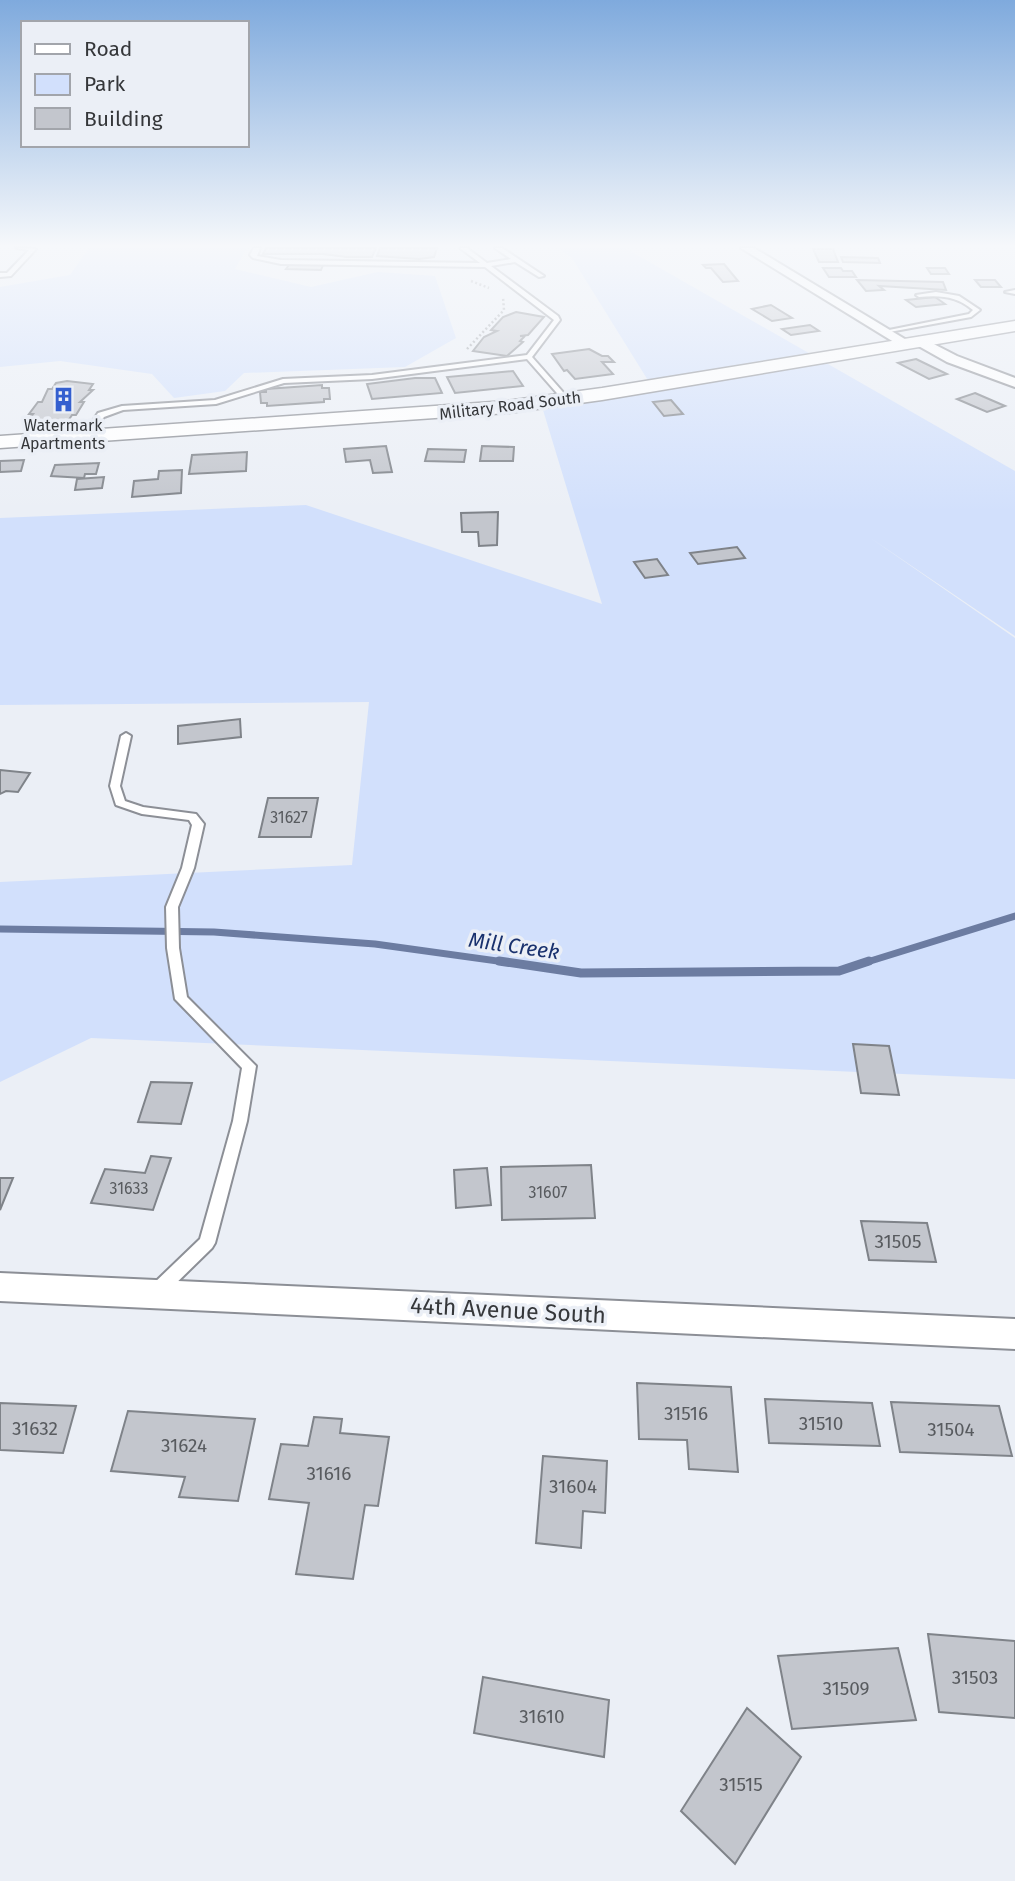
<svg xmlns="http://www.w3.org/2000/svg" width="1015" height="1881" viewBox="0 0 1015 1881" font-family="'Fira Sans',sans-serif">
<rect width="100%" height="100%" fill="#ebeff6"/>
<!-- green -->
<g fill="#d2e0fc">
<path d="M89 248H247L235 269 311 287 378 272 435 276 456 338 405 367 244 373 225 391 174 398 152 374 60 361 0 367V287L70 275Z"/>
<path d="M558 248H625L1015 471V636L869 537 1015 638V1079L91 1038 0 1082V882L352 865 369 702 0 705V518L306 505 602 604 543 410 654 390 572 258Z"/>
</g>
<g fill="none" stroke-linecap="round" stroke-linejoin="round">
<!-- stream-far1 -->
<g stroke="#6c7ca1" stroke-width="7">
<path d="M0 929 214 932 375 944 512 963"/>
<path d="M864 963 1015 916"/>
</g>
<!-- stream -->
<path stroke="#6c7ca1" stroke-width="9" d="M499 961 581 973 839 971 869 961"/>
</g>
<!-- building -->
<g fill="#c3c6cd" stroke="#7f8389" stroke-width="2">
<path d="M266 248H376L372 257H347L323 254H263Z"/>
<path d="M380 248H437L434 257 419 259 377 256Z"/>
<path d="M813 249H833L838 262H819Z"/>
<path d="M841 257 878 258 880 263 843 262Z"/>
<path d="M724 264 738 281 723 282 711 268H706L703 265Z"/>
<path d="M289 265H323L321 270 286 269Z"/>
<path d="M823 268H841L843 271H852L856 277H829Z"/>
<path d="M927 268H945L949 274H931Z"/>
<path d="M857 280 943 282 946 290 879 286 884 290 866 291Z"/>
<path d="M975 280H995L1001 287H981Z"/>
<path d="M935 297 945 304 916 307 906 300Z"/>
<path d="M771 305 792 318 772 321 752 309Z"/>
<path d="M516 312 544 317 528 335 520 336H525L520 341 523 342 507 356 473 351 484 337 497 331 491 330 503 317Z"/>
<path d="M810 325 819 331 791 335 782 329Z"/>
<path d="M589 349 602 356H608L614 362H602L613 374 575 379 567 370 564 371 552 354Z"/>
<path d="M916 359 947 374 929 379 898 363Z"/>
<path d="M513 371 523 386 455 393 447 377Z"/>
<path d="M415 378H435L442 393 372 399 367 384Z"/>
<path d="M67 381 93 384 89 390H93L80 402H84L76 415H72L68 421 28 420 33 414H29L38 402H42L48 389H52L56 383Z"/>
<path d="M322 385V388H329L330 399H324V402L267 406V403H261L260 392H266V389Z"/>
<path d="M975 393 1005 406 987 412 957 399Z"/>
<path d="M671 400 683 414 664 416 653 402Z"/>
<path d="M386 446 392 472 373 473 370 460 346 462 344 449Z"/>
<path d="M482 446 514 447 513 461H480Z"/>
<path d="M428 449 466 450 464 462 425 461Z"/>
<path d="M247 452 246 471 189 474 192 455Z"/>
<path d="M24 460 21 471 0 472V461Z"/>
<path d="M99 463 96 474H85L84 478 51 476 55 465Z"/>
<path d="M182 470 181 493 132 497 134 481 158 479 159 471Z"/>
<path d="M104 477 102 488 75 490 77 479Z"/>
<path d="M498 512 497 545 479 546 478 532H462L461 513Z"/>
<path d="M737 547 745 558 698 564 690 553Z"/>
<path d="M657 559 668 575 645 578 634 562Z"/>
<path d="M240 719 241 737 178 744V726Z"/>
<path d="M0 770 30 773 18 792 6 791 0 794Z"/>
<path d="M268 798H318L311 837H259Z"/>
<path d="M853 1044 889 1046 899 1095 861 1093Z"/>
<path d="M151 1082 192 1083 181 1124 138 1122Z"/>
<path d="M151 1156 171 1158 153 1210 91 1203 105 1169 145 1173Z"/>
<path d="M591 1165 595 1218 502 1220 501 1167Z"/>
<path d="M487 1168 491 1205 456 1208 454 1170Z"/>
<path d="M0 1178H13L0 1210Z"/>
<path d="M861 1221 927 1223 936 1262 869 1260Z"/>
<path d="M637 1383 731 1387 738 1472 689 1469 687 1440 639 1439Z"/>
<path d="M765 1399 872 1403 880 1446 769 1443Z"/>
<path d="M891 1402 999 1406 1012 1456 900 1452Z"/>
<path d="M0 1403 76 1406 63 1453 0 1450Z"/>
<path d="M128 1411 255 1419 238 1501 179 1497 185 1477 111 1471Z"/>
<path d="M314 1417 342 1419 340 1433 389 1437 378 1506 365 1505 353 1579 296 1574 309 1503 269 1499 281 1444 308 1446Z"/>
<path d="M543 1456 607 1461 605 1513 583 1511 581 1548 536 1543Z"/>
<path d="M928 1634 1015 1641V1718L939 1712Z"/>
<path d="M898 1648 916 1720 792 1729 778 1656Z"/>
<path d="M483 1677 609 1700 604 1757 474 1733Z"/>
<path d="M747 1708 801 1757 735 1864 681 1811Z"/>
</g>
<g fill="none" stroke-linecap="round" stroke-linejoin="round">
<defs>
<g id="lane">
<path d="M16 248 36 249 11 276 0 277V273H7L29 250Z"/>
<path d="M254 248H260L257 256 281 260 480 263 460 248H467L487 263 511 259 495 248H502L544 276 539 277 515 262 491 266 558 316 560 320 532 357 569 399 563 400 527 359 372 379 284 383 216 404 123 410 104 417 98 425 96 436 89 438 90 425 98 413 122 406 215 400 283 379 372 375 527 355 554 320 485 267 281 264 253 258 250 255Z"/>
<path d="M1015 290V294L1005 292Z"/>
<path d="M936 292 959 296 980 310 971 317 884 333V331L969 314 973 310C957 296 940 295 919 297L916 295Z"/>
<path d="M126 733 131 736 120 786 125 801 143 807 196 814 204 824 194 868 178 907 179 948 187 997 256 1066 247 1121 215 1243 212 1248 163 1296 157 1298 151 1296 149 1291 151 1286 200 1239 233 1121 242 1068 175 999 167 948 166 907 182 868 192 825 189 820 142 814 116 805 110 786 121 736Z"/>
</g>
<g id="street">
<path d="M741 248H754L913 344 912 347H902Z"/>
<path d="M920 337 957 356 1015 378V387L947 362 915 344 914 341Z"/>
<path d="M0 1273 1015 1319V1349L0 1301Z"/>
</g>
<path id="secondary" d="M1015 321V331L602 400 507 413 0 448V436L507 401 602 388Z"/>
</defs>
<!-- lane casing -->
<use href="#lane" stroke="#8c8f96" stroke-width="4"/>
<!-- street casing -->
<use href="#street" stroke="#8c8f96" stroke-width="4"/>
<!-- secondary casing -->
<use href="#secondary" stroke="#8c8f96" stroke-width="3"/>
<!-- path -->
<g stroke="#9ea1a7" stroke-width="2.5" stroke-dasharray="2 2.5" stroke-linecap="butt">
<path d="M471 281 489 288"/>
<path d="M467 349 504 310 503 297"/>
</g>
<!-- lane -->
<use href="#lane" fill="#fff" fill-rule="evenodd"/>
<!-- street -->
<use href="#street" fill="#fff" fill-rule="evenodd"/>
<!-- secondary -->
<use href="#secondary" fill="#fff" fill-rule="evenodd"/>
</g>
<!-- sky -->
<linearGradient id="sky" x2="0" y2="1"><stop stop-color="#7faadd"/><stop offset="0.48" stop-color="#f6f8fb"/><stop offset="1" stop-color="#f6f8fb" stop-opacity="0"/></linearGradient>
<rect width="1015" height="512" fill="url(#sky)"/>
<!-- icons -->
<defs>
<symbol id="building-bare" viewBox="-9 -9 18 18"><path d="M-4-6H4V6H1V3H-1V6H-4ZM-2.5-4.3h1.7v1.8h-1.7ZM.8-4.3h1.7v1.8H.8ZM-2.5-1h1.7V.8h-1.7ZM.8-1h1.7V.8H.8Z" fill="#345fcf" stroke="#ebeff6" stroke-width="2.5" paint-order="stroke"/></symbol>
</defs>
<g fill-rule="evenodd">
<use href="#building-bare" x="46" y="382" width="35" height="35"/>
</g>
<g text-anchor="middle" stroke-width="7" stroke-linejoin="round" paint-order="stroke">
<!-- far-street labels -->
<g font-size="16" fill="#35373a" stroke="#ebeff6">
<text transform="translate(510 405) rotate(-7)" y="6">Military Road South</text>
</g>
<!-- far-poi labels -->
<g font-size="16" fill="#35373a" stroke="#ebeff6">
<text x="63" y="431">Watermark<tspan x="63" dy="18">Apartments</tspan></text>
</g>
<!-- number labels -->
<g font-size="16" fill="#585b5f">
<text x="289" y="823">31627</text>
<text x="129" y="1194">31633</text>
<text x="548" y="1198">31607</text>
</g>
<!-- near-number labels -->
<g font-size="19" fill="#585b5f">
<text x="898" y="1248">31505</text>
<text x="686" y="1420">31516</text>
<text x="821" y="1430">31510</text>
<text x="35" y="1435">31632</text>
<text x="951" y="1436">31504</text>
<text x="184" y="1452">31624</text>
<text x="329" y="1480">31616</text>
<text x="573" y="1493">31604</text>
<text x="975" y="1684">31503</text>
<text x="846" y="1695">31509</text>
<text x="542" y="1723">31610</text>
<text x="741" y="1791">31515</text>
</g>
<!-- water labels -->
<g font-size="21" font-style="italic" fill="#19316d" stroke="#ebeff6">
<text transform="translate(514 946) rotate(8)" y="7">Mill Creek</text>
</g>
<!-- near-street labels -->
<g font-size="23" fill="#35373a" stroke="#ebeff6">
<text transform="translate(508 1310) rotate(3)" y="8">44th Avenue South</text>
</g>
</g>
<!-- legend -->
<rect x="21" y="21" width="228" height="126" fill="#ebeff6" stroke="#a2a5ab" stroke-width="2"/>
<rect x="35" y="44" width="35" height="10" fill="#ffffff" stroke="#a2a5ab" stroke-width="2"/>
<text x="84" y="56" font-size="21" fill="#35373a">Road</text>
<rect x="35" y="74" width="35" height="21" fill="#d2e0fc" stroke="#a2a5ab" stroke-width="2"/>
<text x="84" y="91" font-size="21" fill="#35373a">Park</text>
<rect x="35" y="108" width="35" height="21" fill="#c3c6cd" stroke="#a2a5ab" stroke-width="2"/>
<text x="84" y="126" font-size="21" fill="#35373a">Building</text>
</svg>
